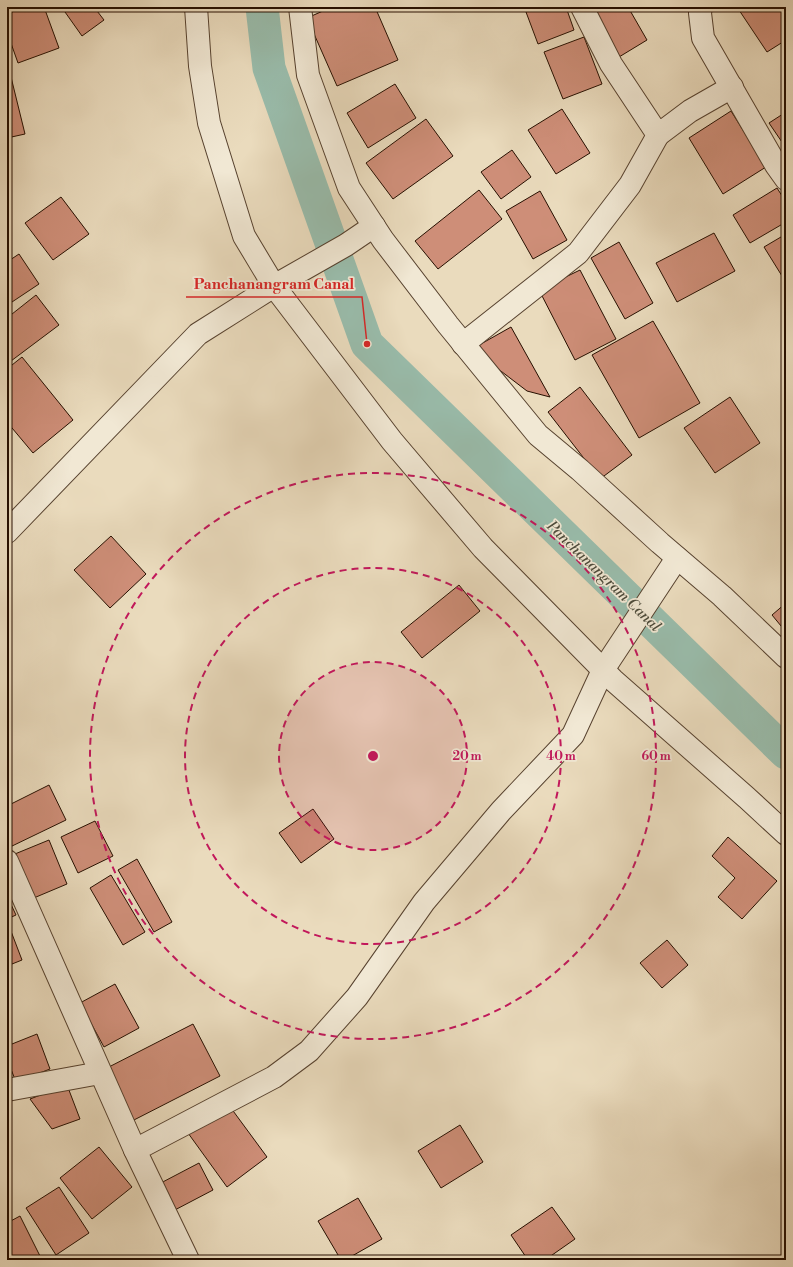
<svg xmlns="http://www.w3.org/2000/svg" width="793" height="1267" viewBox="0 0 793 1267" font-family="'Libre Bodoni',serif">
<rect width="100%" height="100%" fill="#eadbbd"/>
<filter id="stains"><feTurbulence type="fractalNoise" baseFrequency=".005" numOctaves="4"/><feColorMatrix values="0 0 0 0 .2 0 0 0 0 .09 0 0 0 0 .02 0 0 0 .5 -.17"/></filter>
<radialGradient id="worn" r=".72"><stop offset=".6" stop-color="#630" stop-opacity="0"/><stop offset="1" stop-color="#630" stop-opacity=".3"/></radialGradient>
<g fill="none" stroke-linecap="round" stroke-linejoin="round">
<!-- canal -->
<path stroke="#99bcab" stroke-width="33" d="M262 7 269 68 367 344 786 753"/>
</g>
<!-- building -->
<g fill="#ce8e78" stroke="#260f00">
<path d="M25 7H44L59 48 18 63 7 32V14Z"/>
<path d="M72 7H94L104 20 82 36 65 12Z"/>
<path d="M332 7H375L398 60 337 86 307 18Z"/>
<path d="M540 7H566L574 30 538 44 526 12Z"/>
<path d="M592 7H628L647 40 619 57Z"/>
<path d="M737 7H786V40L767 52Z"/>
<path d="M584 37 602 84 563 99 544 52Z"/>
<path d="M11 77 25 134 7 138V78Z"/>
<path d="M395 84 416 118 368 148 347 113Z"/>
<path d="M562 109 590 153 556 174 528 130Z"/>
<path d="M731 111 766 167 723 194 689 138Z"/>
<path d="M786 112V148L769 123Z"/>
<path d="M426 119 453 156 393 199 366 163Z"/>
<path d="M512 150 531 177 501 199 481 172Z"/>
<path d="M777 188 786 202V222L750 243 733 215Z"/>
<path d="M479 190 502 219 438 269 415 241Z"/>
<path d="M540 191 567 240 533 259 506 211Z"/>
<path d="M61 197 89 234 53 260 25 223Z"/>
<path d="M714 233 735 271 677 302 656 263Z"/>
<path d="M786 234V274L782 276 764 247Z"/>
<path d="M619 242 653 303 625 319 591 258Z"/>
<path d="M19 254 39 284 9 304 7 301V262Z"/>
<path d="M580 270 616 339 575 360 539 290Z"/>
<path d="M36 295 59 325 7 364V318Z"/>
<path d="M653 321 700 403 639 438 592 355Z"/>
<path d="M511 327 550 397 527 391 472 349Z"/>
<path d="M22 357 73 420 33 453 7 422V369Z"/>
<path d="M580 387 632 455 600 479 548 412Z"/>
<path d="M730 397 760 443 715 473 684 428Z"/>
<path d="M111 536 146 574 110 608 74 570Z"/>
<path d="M459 585 480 611 422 658 401 632Z"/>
<path d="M786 603V632L772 615Z"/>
<path d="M49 785 66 820 10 847 7 841V806Z"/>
<path d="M313 809 334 839 301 863 279 833Z"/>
<path d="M95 821 113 856 78 873 61 837Z"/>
<path d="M728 837 777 881 742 919 718 897 735 878 712 856Z"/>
<path d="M49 840 67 884 29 900 10 856Z"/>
<path d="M137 859 172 922 154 932 118 870Z"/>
<path d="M111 875 145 932 123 945 90 888Z"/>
<path d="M7 896 16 915 7 919Z"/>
<path d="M9 926 22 960 7 966V927Z"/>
<path d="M667 940 688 965 662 988 640 963Z"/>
<path d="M115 984 139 1028 104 1047 80 1003Z"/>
<path d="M193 1024 220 1076 130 1122 103 1070Z"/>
<path d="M37 1034 50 1069 16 1082 7 1059V1046Z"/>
<path d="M67 1085 80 1119 52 1129 30 1099Z"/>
<path d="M228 1104 267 1157 227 1187 188 1133Z"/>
<path d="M460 1125 483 1162 441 1188 418 1151Z"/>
<path d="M99 1147 132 1187 92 1219 60 1178Z"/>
<path d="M199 1163 213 1190 171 1212 157 1185Z"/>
<path d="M59 1187 89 1233 56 1255 26 1208Z"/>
<path d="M358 1198 382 1239 345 1260H341L318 1221Z"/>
<path d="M552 1207 575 1239 545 1260H528L511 1235Z"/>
<path d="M20 1216 42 1260H7V1223Z"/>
</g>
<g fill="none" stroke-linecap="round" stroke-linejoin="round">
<defs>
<g id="street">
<path d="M196 7 200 66 209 123 244 236 274 286 392 441 483 548 613 680 747 798 786 834"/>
<path d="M300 7 308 75 349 188 383 240 448 325 538 435 580 470 660 543 722 596 786 657"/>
<path d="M582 7 611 64 658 135 690 111 732 87"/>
<path d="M701 7 700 13 703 38 776 165 786 179"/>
<path d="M463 344 578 253 630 185 658 135"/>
<path d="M7 532 198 334 274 286 346 245 374 226"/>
<path d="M7 861 135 1150"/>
<path d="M7 1090 100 1073"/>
<path d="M188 1260 135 1150 274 1077 309 1051 357 997 424 902 501 811 573 735 603 670 677 558"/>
</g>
</defs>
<!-- street casing -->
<use href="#street" stroke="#57422f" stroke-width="24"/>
<!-- street -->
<use href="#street" stroke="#f1e8d4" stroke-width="22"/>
</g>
<!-- distance rings -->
<circle cx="373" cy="756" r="94" fill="#c2185b" fill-opacity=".12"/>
<g fill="none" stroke="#c2185b" stroke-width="2" stroke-dasharray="7 5">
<circle cx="373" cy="756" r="94"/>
<circle cx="373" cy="756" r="188"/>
<circle cx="373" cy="756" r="283"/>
</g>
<g text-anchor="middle" stroke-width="3.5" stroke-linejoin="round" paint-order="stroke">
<!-- water labels -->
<g font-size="15" font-style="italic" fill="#4e4c3c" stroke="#f1e8d4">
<text transform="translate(604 576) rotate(44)" y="5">Panchanangram Canal</text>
</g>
</g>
<circle cx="373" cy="756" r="6" fill="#c2185b" stroke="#f1e8d4" stroke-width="2"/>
<g font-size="12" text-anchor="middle" font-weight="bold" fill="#c2185b" stroke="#f1e8d4" stroke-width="3.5" stroke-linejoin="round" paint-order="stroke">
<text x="467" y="760">20 m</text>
<text x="561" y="760">40 m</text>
<text x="656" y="760">60 m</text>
</g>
<!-- callouts -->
<path fill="none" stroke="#d62828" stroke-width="1.5" d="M367 344L362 297H186"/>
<circle fill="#d62828" stroke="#f1e8d4" stroke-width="1.5" cx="367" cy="344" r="4"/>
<g font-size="15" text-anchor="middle" font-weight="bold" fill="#d62828" stroke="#f1e8d4" stroke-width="3.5" stroke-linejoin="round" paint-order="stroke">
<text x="274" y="289">Panchanangram Canal</text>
</g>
<!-- margin -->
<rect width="793" height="1267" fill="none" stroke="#eadbbd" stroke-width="24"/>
<rect x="8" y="8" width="777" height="1251" fill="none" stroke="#260f00" stroke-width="2"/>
<rect x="12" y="12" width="769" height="1243" fill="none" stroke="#260f00"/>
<rect width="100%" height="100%" filter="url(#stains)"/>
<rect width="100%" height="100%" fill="url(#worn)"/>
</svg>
